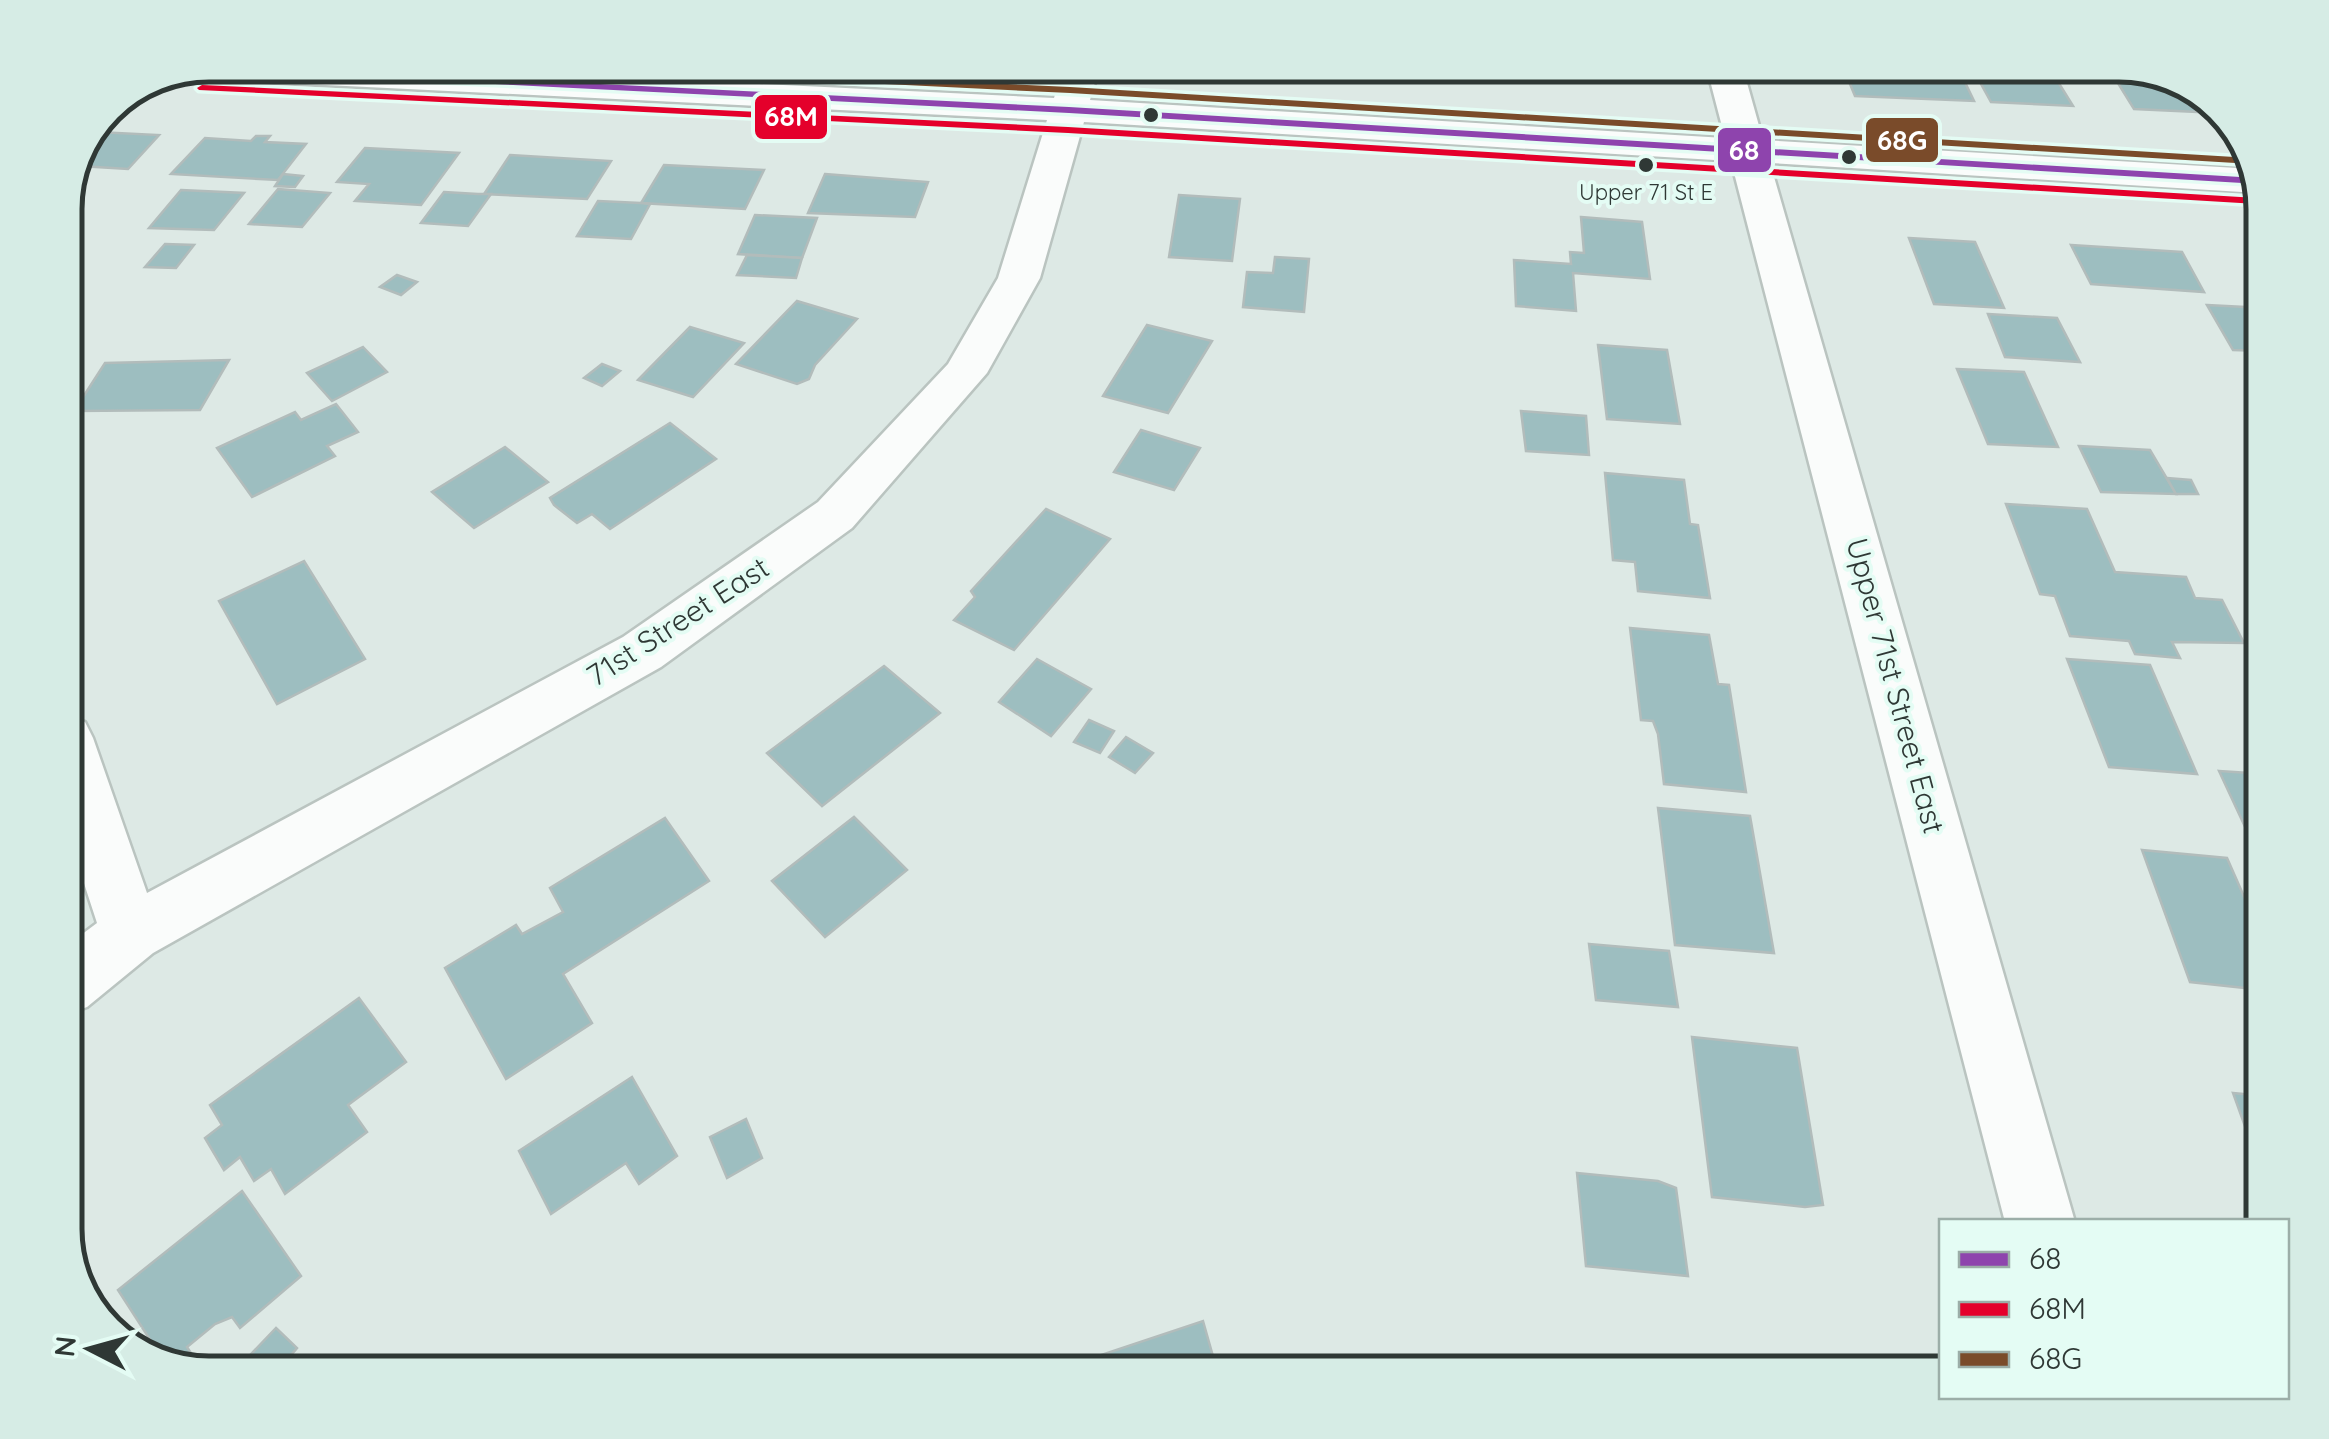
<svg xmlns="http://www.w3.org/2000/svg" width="2329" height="1439" viewBox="0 0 2329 1439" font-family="Quicksand,sans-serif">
<rect width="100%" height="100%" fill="#dde9e5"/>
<!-- building -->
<g fill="#9dbec0" stroke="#b2bcbb" stroke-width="2.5">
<path d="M1843 67 1960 72 1974 101 1855 96Z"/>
<path d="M1975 73 2055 77 2073 106 1991 102Z"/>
<path d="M2116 80 2192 85 2221 113 2134 109Z"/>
<path d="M97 132 159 135 128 169 81 166Z"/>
<path d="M256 136H270L265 142 306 144 278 180 171 174 205 138 251 141Z"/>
<path d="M365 148 459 153 421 205 355 201 369 184 337 182Z"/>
<path d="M510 155 611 161 587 199 484 194Z"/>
<path d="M664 165 764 170 745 209 641 203Z"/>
<path d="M283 174 303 176 295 187 275 186Z"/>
<path d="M825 174 876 178 928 182 915 217 808 213Z"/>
<path d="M278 189 330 193 302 227 249 224Z"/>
<path d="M181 190 244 193 214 230 149 228Z"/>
<path d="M444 192 478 194H491L468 226 421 223Z"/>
<path d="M1179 195 1240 199 1232 261 1169 257Z"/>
<path d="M598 201 641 203 650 204 631 239 577 236Z"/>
<path d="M755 215 817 218 802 258 738 254Z"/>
<path d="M1581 217 1642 222 1650 279 1573 273 1576 311 1516 306 1514 260 1571 264 1570 252 1584 253Z"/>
<path d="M1909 238 1975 242 2004 308 1934 304Z"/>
<path d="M165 244 194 245 176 268 145 267Z"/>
<path d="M2071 245 2182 252 2204 292 2091 284Z"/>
<path d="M747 255 802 258 796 278 737 275Z"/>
<path d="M1275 257 1309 259 1304 312 1243 307 1247 272 1273 273Z"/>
<path d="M397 275 417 282 401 295 380 287Z"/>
<path d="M797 301 857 319 815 365 809 379 797 384 736 364Z"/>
<path d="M2207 305 2264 308V351L2233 350Z"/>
<path d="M1988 314 2057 318 2080 362 2005 357Z"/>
<path d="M1147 325 1212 341 1168 413 1103 396Z"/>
<path d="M690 327 744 343 693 397 638 380Z"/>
<path d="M1598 345 1667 350 1680 424 1607 419Z"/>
<path d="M363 347 387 372 332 401 307 373Z"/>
<path d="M229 360 200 410 74 411 105 363Z"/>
<path d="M602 364 620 371 602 386 584 378Z"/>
<path d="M1957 369 2024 372 2058 447 1988 444Z"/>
<path d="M336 404 358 432 327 446 335 456 252 497 217 448 295 412 301 420Z"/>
<path d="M1521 411 1586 416 1589 455 1526 451Z"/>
<path d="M670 423 716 459 610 529 592 514 577 523 554 505 550 498Z"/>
<path d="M1141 430 1200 448 1174 490 1114 472Z"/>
<path d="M2079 446 2150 450 2176 494 2101 492Z"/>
<path d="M505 447 548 482 474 528 432 492Z"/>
<path d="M1605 473 1684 480 1690 524 1698 525 1710 598 1638 591 1635 562 1613 560Z"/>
<path d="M2167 478 2191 480 2198 494H2176Z"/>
<path d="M2006 504 2087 509 2115 572 2186 577 2195 598 2222 600 2244 643 2172 642 2180 658 2135 654 2129 641 2070 636 2055 596 2040 594Z"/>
<path d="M1046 509 1110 539 1014 650 954 620 975 597 971 591Z"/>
<path d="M304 561 365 659 277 704 219 601Z"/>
<path d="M1630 628 1709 635 1718 684 1729 685 1746 792 1664 784 1658 734 1653 721 1641 720Z"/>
<path d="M1037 659 1091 689 1051 736 999 702Z"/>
<path d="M2067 659 2150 665 2197 774 2109 767Z"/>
<path d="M884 666 940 713 822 806 767 753Z"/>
<path d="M1089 720 1114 731 1100 753 1074 742Z"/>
<path d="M1126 737 1153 753 1135 773 1109 757Z"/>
<path d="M2219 771 2264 774V832L2247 831Z"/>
<path d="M1658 808 1750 816 1774 953 1675 945Z"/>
<path d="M854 817 907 870 825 937 772 881Z"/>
<path d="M665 818 709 881 563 974 592 1023 506 1079 445 968 516 925 522 934 563 912 550 888Z"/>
<path d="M2142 850 2227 858 2264 942V990L2190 982Z"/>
<path d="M1589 944 1669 951 1678 1007 1596 1000Z"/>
<path d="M359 998 406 1062 348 1105 367 1132 285 1194 271 1169 254 1181 240 1157 224 1170 205 1138 222 1125 210 1105Z"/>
<path d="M1692 1037 1797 1048 1823 1205 1805 1207 1712 1197Z"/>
<path d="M632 1077 677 1156 639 1184 626 1163 551 1214 519 1151Z"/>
<path d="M2233 1093 2264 1096V1179Z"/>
<path d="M746 1119 762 1158 727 1178 710 1137Z"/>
<path d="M1577 1173 1658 1181 1676 1188 1688 1276 1586 1266Z"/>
<path d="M242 1191 301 1276 240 1328 232 1317 215 1324 187 1347 203 1372 155 1359 160 1355 118 1290Z"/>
<path d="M1203 1321 1218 1374H1067L1065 1367Z"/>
<path d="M276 1328 297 1348 275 1374H232Z"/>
</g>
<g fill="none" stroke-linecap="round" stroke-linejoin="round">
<defs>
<path id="minor" d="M210 65H362L1054 98 1064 65H1100L1090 100 1725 138 1706 65H1742L1763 140 2254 169 2261 192 2258 193 1770 163 2075 1222H2005L1731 161 1084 122 1040 278 987 373 852 528 661 667 153 953 87 1007 65 1015V947L97 923 65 825V715L85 722 93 738 147 893 623 637 818 502 948 364 998 278 1047 120 203 79 189 74Z"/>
</defs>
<!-- minor casing -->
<use href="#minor" stroke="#bac4c0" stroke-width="5"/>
<!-- minor -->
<use href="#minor" fill="#fafcfb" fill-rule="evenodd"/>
<defs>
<path id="bus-1" d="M209 65 1069 107 2257 178 2259 184 1069 113 199 69Z"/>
<path id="bus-2" d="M202 85 1068 127 2257 198 2262 201 2257 204 1068 133 199 90 197 88Z"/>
<path id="bus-3" d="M549 65H614L1070 87 2251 158 2252 164 1070 93 554 68Z"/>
</defs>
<!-- bus-1 casing -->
<use href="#bus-1" stroke="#e4fcf4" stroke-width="7"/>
<!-- bus-2 casing -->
<use href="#bus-2" stroke="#e4fcf4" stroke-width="7"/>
<!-- bus-3 casing -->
<use href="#bus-3" stroke="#e4fcf4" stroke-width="7"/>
<!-- bus-1 -->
<use href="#bus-1" fill="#8e44ad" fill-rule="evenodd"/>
<!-- bus-2 -->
<use href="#bus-2" fill="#e4002b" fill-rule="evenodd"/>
<!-- bus-3 -->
<use href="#bus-3" fill="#7a4b2a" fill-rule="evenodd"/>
</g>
<!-- markers -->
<g fill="#2f3835" stroke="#e4fcf4" stroke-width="4">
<circle cx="1151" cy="115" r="9"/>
<circle cx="1849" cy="157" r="9"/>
<circle cx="1646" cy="165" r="9"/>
</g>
<g text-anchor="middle" stroke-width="8" stroke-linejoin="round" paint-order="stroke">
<!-- far-bus labels -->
<g font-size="22" fill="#2f3835" stroke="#e4fcf4">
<text x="1646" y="200">Upper 71 St E</text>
</g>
<!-- street labels -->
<g font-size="30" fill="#2f3835" stroke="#e4fcf4">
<text transform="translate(678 622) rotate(-33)" y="10">71st Street East</text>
<text transform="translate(1895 686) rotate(75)" y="10">Upper 71st Street East</text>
</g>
</g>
<!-- crop -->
<path d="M0 0H2329V1439H0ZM209 82H2119A127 127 0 0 1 2246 209V1229A127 127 0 0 1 2119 1356H209A127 127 0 0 1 82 1229V209A127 127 0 0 1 209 82Z" fill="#d6ece5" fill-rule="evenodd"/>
<path fill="none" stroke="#2f3835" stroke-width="5" d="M209 82H2119A127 127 0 0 1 2246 209V1229A127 127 0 0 1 2119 1356H209A127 127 0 0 1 82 1229V209A127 127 0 0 1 209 82Z"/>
<g stroke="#e4fcf4" stroke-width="4">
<rect x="753" y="93" width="76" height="48" rx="10" fill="#e4002b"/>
<rect x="1864" y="116" width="76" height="48" rx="10" fill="#7a4b2a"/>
<rect x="1716" y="126" width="57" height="48" rx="10" fill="#8e44ad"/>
</g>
<g font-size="28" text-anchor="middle" font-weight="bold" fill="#fff">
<text x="791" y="126">68M</text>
<text x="1902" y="150">68G</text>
<text x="1744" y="160">68</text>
</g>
<!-- legend -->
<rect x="1939" y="1219" width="350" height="180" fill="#e4fcf4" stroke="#9caea8" stroke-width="2.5"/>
<rect x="1959" y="1252" width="50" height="15" fill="#8e44ad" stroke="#9caea8" stroke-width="2.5"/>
<text x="2029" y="1269" font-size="30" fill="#2f3835">68</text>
<rect x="1959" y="1302" width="50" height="15" fill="#e4002b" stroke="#9caea8" stroke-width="2.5"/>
<text x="2029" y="1319" font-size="30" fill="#2f3835">68M</text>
<rect x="1959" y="1352" width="50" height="15" fill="#7a4b2a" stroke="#9caea8" stroke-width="2.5"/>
<text x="2029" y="1369" font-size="30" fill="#2f3835">68G</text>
<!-- north arrow -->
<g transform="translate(90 1349) rotate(276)" stroke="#e4fcf4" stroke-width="8" paint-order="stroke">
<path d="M0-8L18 38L0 25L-18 38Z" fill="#2f3835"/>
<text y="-15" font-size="28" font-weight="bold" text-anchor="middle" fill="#2f3835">N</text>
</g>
</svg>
